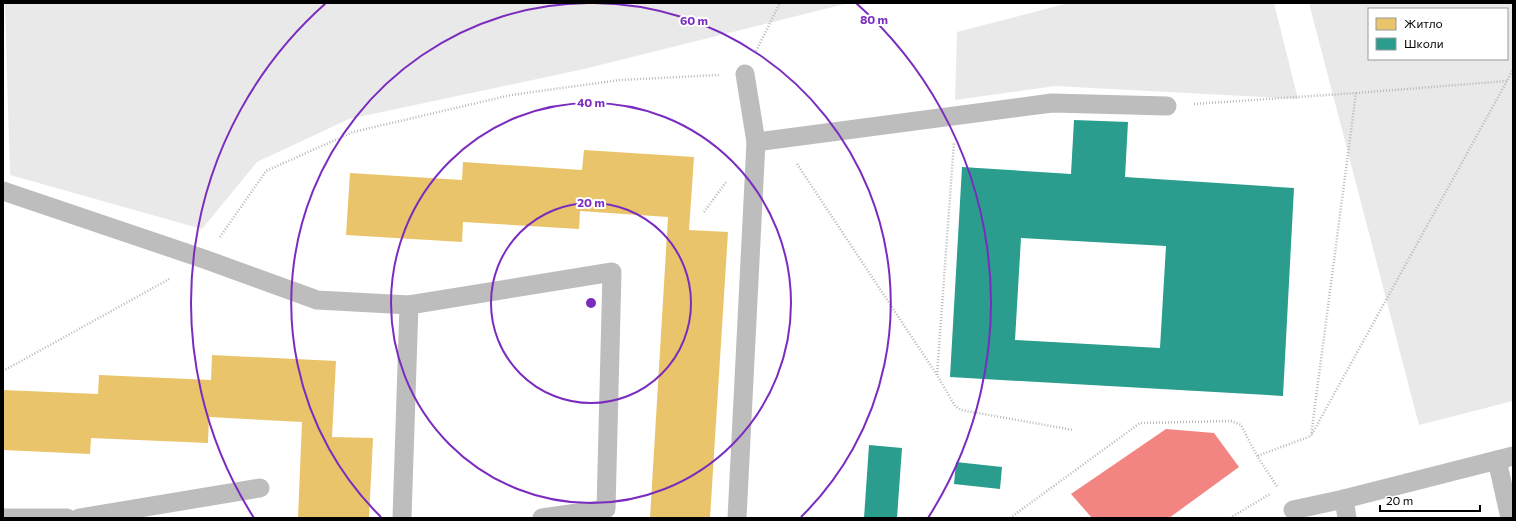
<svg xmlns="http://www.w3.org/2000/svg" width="1516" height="521" viewBox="0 0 1516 521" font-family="Commissioner,sans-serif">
<rect width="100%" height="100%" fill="#fff"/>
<!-- green -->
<g fill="#e9e9e9" fill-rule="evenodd">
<path d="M5 3H849L584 69 349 119 257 162 202 229 10 175Z"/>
<path d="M1069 3H1274L1298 99 1055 86 955 100 957 32Z"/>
<path d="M1309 3H1513V401L1419 425ZM1369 9H1507V59H1369Z"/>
</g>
<!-- homes -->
<g fill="#e9c46a">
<path d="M584 150 694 157 689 230 728 232 710 518H650L668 217 580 211 579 229 463 222 462 242 346 235 350 173 462 180 463 162 582 170Z"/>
<path d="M212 355 336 361 332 437 373 438 369 518H298L302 422 209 417 208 443 91 438 90 454 3 450V390L98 394 99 375 211 380Z"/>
</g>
<!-- schools -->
<g fill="#2a9d8f" fill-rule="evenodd">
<path d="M1074 120 1128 122 1125 177 1294 188 1283 396 950 377 962 167 1071 174ZM1021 238 1166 246 1160 348 1015 340Z"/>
<path d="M869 445 902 448 897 518H864Z"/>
<path d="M956 462 1002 467 1000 489 954 484Z"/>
</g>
<!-- health -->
<path fill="#f28482" d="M1166 429 1214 433 1239 467 1169 518H1092L1071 494Z"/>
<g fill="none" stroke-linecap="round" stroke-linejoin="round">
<!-- path -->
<g stroke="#b8b8b8" stroke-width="2.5" stroke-dasharray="1 2" stroke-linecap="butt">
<path d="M756 51 780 3"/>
<path d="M1356 93 1507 81 1513 69"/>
<path d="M1194 104 1356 93 1311 436 1257 456"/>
<path d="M797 164 937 375 955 406 961 410 1073 430"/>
<path d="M704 212 726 182"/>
<path d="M220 237 266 171 353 132 511 95 620 80 719 75"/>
<path d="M3 371 171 278"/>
<path d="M937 375 954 142"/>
<path d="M1312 434 1507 81"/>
<path d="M1010 518 1140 423 1231 421 1241 425 1257 456 1278 488"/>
<path d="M1230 518 1270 494"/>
</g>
<!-- lane -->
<g stroke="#bdbdbd" stroke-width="19">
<path d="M745 74 756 142"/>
<path d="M3 191 204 259 317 300 409 305"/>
<path d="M1497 460 1510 518"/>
<path d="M1344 499 1513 456"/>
<path d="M1293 510 1344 499 1347 518"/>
<path d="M3 518H67"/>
<path d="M79 518 260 488"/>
<path d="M402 518 409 305 612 272 606 509 542 518"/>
<path d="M737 518 756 142 1052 103 1167 106"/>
</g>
</g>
<!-- distance rings -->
<g fill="none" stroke="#7b2cbf" stroke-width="2">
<circle cx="591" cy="303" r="100"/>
<circle cx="591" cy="303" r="200"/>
<path d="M381 517A300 300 0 0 1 588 3M594 3A300 300 0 0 1 801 517"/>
<path d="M254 518A400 400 0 0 1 326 3M856 3A400 400 0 0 1 928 518"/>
</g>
<circle cx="591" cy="303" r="6" fill="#7b2cbf" stroke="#fff" stroke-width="2"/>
<g font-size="12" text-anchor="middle" font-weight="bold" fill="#7b2cbf" stroke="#fff" stroke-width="4" stroke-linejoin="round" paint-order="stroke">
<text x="874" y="24">80 m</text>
<text x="694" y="25">60 m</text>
<text x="591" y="107">40 m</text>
<text x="591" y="207">20 m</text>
</g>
<!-- border -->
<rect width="1516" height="521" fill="none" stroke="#000000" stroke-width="8"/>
<!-- legend -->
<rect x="1368" y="8" width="140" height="52" fill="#ffffff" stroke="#999999"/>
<rect x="1376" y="18" width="20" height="12" fill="#e9c46a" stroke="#999999"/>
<text x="1404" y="28" font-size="12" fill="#000000">Житло</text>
<rect x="1376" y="38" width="20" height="12" fill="#2a9d8f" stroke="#999999"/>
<text x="1404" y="48" font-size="12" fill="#000000">Школи</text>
<!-- scale -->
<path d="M1380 505v6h100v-6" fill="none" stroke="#000000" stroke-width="2"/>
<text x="1386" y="505" font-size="12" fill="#000000" stroke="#ffffff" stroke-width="3" paint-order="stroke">20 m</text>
</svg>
